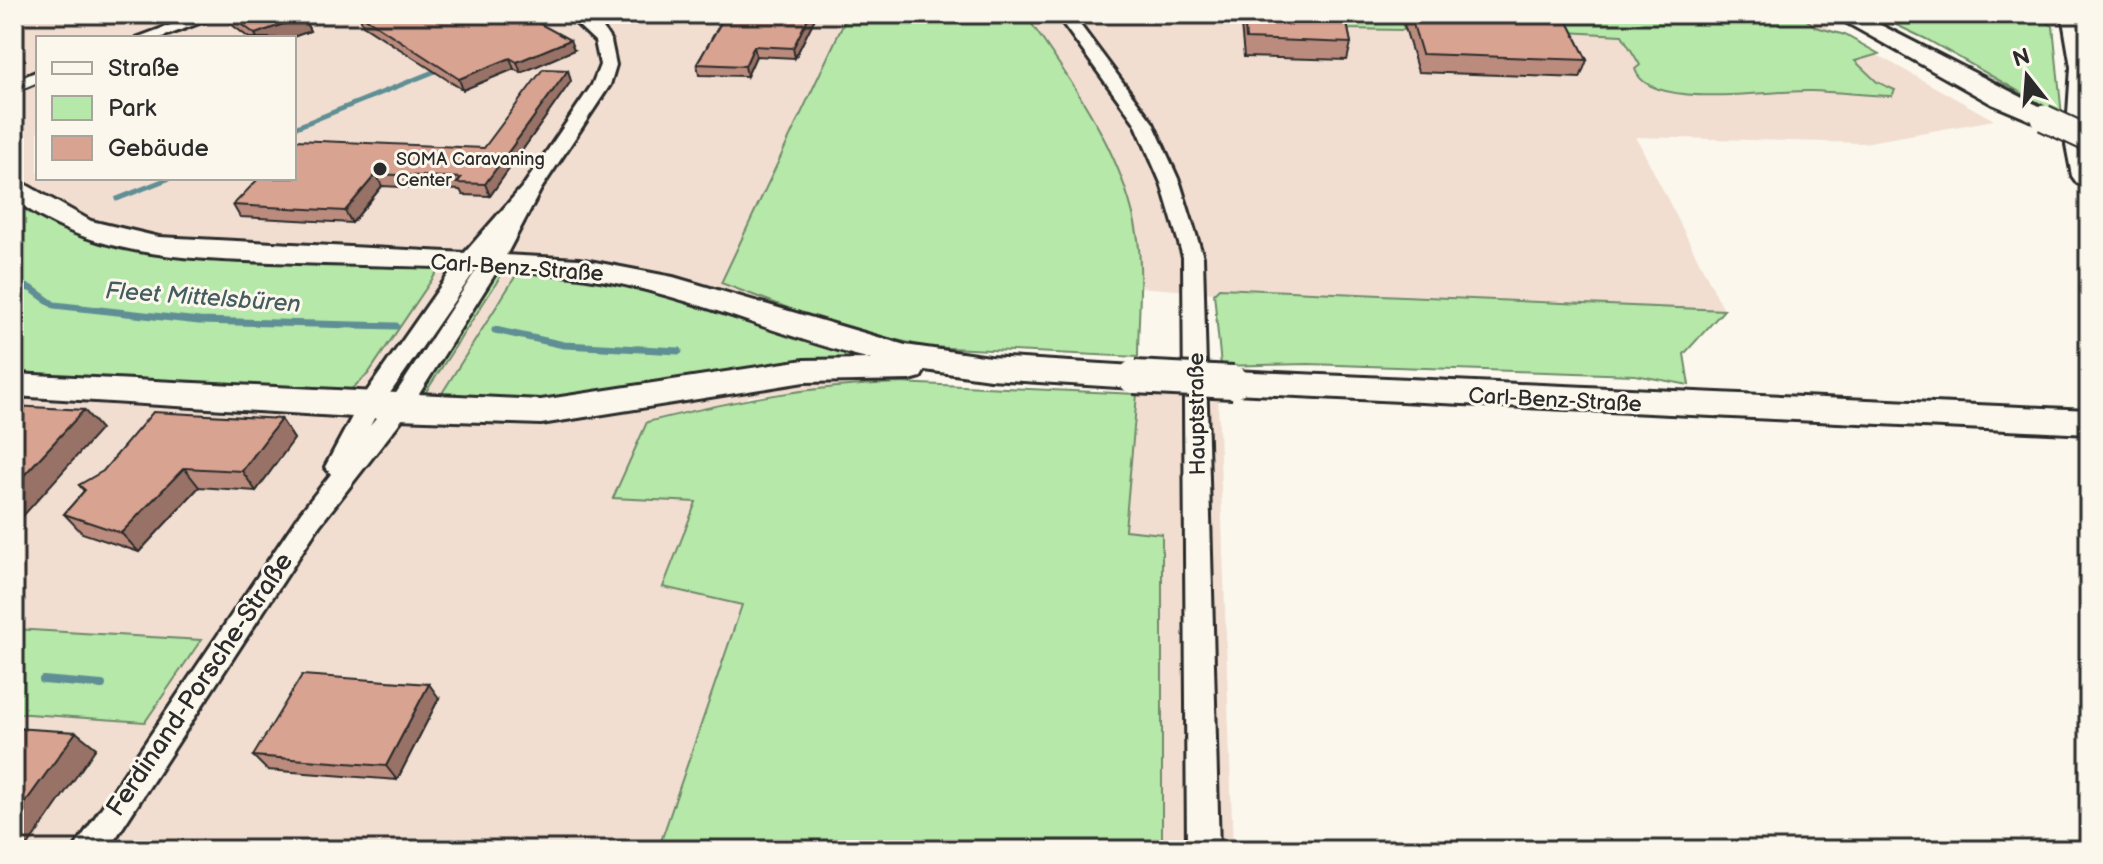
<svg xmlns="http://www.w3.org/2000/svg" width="2103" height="864" viewBox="0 0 2103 864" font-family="'Balsamiq Sans',sans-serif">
<rect width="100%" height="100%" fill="#fbf7ec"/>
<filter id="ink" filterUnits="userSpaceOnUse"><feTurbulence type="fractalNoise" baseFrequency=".0125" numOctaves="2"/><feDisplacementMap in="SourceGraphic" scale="16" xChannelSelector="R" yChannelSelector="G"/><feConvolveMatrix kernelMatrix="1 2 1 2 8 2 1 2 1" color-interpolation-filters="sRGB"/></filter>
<g filter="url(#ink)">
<!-- built -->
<g fill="#f1ded1" fill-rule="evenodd">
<path d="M14 14H848L721 283 839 327 874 335 867 384 750 396 614 498 696 502 742 605 658 850H14ZM38 38H294V178H38Z"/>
<path d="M1025 14H1804L1994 120 1864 143 1636 137 1724 310 1219 288 1214 293 1138 287V239Z"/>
<path d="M1137 394 1218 398 1233 850H1162V534L1125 530Z"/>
</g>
<!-- green -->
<g fill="#b5e8a9" stroke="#708a6a" stroke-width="2">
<path d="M848 14H1025C1072 83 1125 154 1138 239 1143 277 1138 319 1138 357L928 347 839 327 721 283Z"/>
<path d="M1341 14H1400L1404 30 1344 29Z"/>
<path d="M1554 14H1799L1816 27 1845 35 1879 54 1855 61 1877 82 1895 90 1892 96C1865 95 1838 92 1811 91 1775 89 1647 112 1635 69L1640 65 1622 35 1565 32Z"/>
<path d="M1873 14H1909L1925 22C1965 14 2018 3 2053 26L2062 116 1926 39Z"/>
<path d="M14 199 78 232 441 266 368 374 348 392 83 379 14 371Z"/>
<path d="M506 268 422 398 418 393 498 271Z"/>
<path d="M520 269 594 274 850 349 852 355 845 361 750 367 571 398H439Z"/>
<path d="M1219 288 1724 310 1684 354 1689 385 1635 375 1308 364 1221 366 1214 293Z"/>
<path d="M899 383 1137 394 1125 530 1162 534V850H658L742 605 663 587 696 502 613 498 647 422C735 400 808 386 899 383Z"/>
<path d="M14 629 201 640 145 722 14 713Z"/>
</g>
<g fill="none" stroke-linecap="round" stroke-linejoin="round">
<!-- stream-far2 -->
<g stroke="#5f8f94" stroke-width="5">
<path d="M294 128 443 68"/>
<path d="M117 199 170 178"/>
</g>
<!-- stream-far1 -->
<g stroke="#5f8f94" stroke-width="7">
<path d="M14 283 32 289 54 305 199 321 396 326"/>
<path d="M495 330 564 345 679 351"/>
</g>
<!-- stream -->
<path stroke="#5f8f94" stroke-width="8" d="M43 680 102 685"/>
<defs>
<g id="street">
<path d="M200 14H223L160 38H136Z"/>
<path d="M566 14H584L602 27 611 41 616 65 610 85 541 189 502 263 407 413 319 526 108 850H73L301 512 331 474 325 467 361 400 461 257 524 185 592 85 600 65 595 41ZM488 252 391 401 370 426 379 409Z"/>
<path d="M1056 14H1072L1153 123 1180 183 1203 257 1219 850H1187L1183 257 1161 183 1135 123Z"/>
<path d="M38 71V82L14 92V81Z"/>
</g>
<g id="secondary">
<path d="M1831 14H1859L2053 113 2057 118 2044 126 1992 104Z"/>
<path d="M14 178 91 221 159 237 579 259 673 277 905 345 990 357 1134 366 1145 369 1150 377 1145 385 1134 388 990 379 925 370 921 377 910 380 804 382 541 424 369 418 14 396V374L541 400 804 360 871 359C773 335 682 291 581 277 488 265 391 267 297 263 200 259 95 261 14 199Z"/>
<path d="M1233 371 2089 410V434L1233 393 1221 390 1217 382 1221 374Z"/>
</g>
<path id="highway" d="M2062 14H2089V186L2077 183 2072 176 2066 145 2071 67Z"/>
</defs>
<!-- street casing -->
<use href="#street" stroke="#2b2b2b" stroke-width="6"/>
<!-- secondary casing -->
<use href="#secondary" stroke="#2b2b2b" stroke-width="6"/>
<!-- highway casing -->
<use href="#highway" stroke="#2b2b2b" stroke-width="6"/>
<!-- street -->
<use href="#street" fill="#fbf7ec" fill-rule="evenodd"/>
<!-- secondary -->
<use href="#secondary" fill="#fbf7ec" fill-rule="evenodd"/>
<!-- highway -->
<use href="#highway" fill="#fbf7ec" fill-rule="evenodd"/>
<defs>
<path id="secondary-bridge-far1" d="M2044 118 2089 139"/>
<path id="secondary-bridge" d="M1134 377 1233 382"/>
</defs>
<!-- secondary-bridge-far1 casing -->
<use href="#secondary-bridge-far1" stroke="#2b2b2b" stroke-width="29" stroke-linecap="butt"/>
<!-- secondary-bridge casing -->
<use href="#secondary-bridge" stroke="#2b2b2b" stroke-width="38" stroke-linecap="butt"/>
<!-- secondary-bridge-far1 -->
<use href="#secondary-bridge-far1" stroke="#fbf7ec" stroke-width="25"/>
<!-- secondary-bridge -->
<use href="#secondary-bridge" stroke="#fbf7ec" stroke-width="32"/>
</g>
<!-- wall -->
<g fill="#bb8c7d" stroke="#2b2b2b" stroke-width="2">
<path d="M225 14H298L303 17 310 31 290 38H249L231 24Z"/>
<path d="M359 14 403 18 574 50 521 73 514 69 463 90 363 25Z"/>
<path d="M726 14H817L795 58 756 56 747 76 699 75 697 64Z"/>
<path d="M1240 14H1345L1351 43 1347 60 1244 57Z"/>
<path d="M1401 14H1564L1587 60 1580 78 1418 72Z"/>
<path d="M571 81 490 196 463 195 460 190 382 186 352 223 240 217 233 205 484 148Z"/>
<path d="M281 419 294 439 256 491 199 487 139 552 82 533 64 514 84 491 79 485Z"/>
<path d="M439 698 397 780 267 770 253 756Z"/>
</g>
<!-- shaded-wall -->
<g fill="#987266" stroke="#2b2b2b" stroke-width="2">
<path d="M810 14H817L795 58 793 48Z"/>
<path d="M303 17 310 31 290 38H257L255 34Z"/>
<path d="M570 40 574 50 521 73 517 62Z"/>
<path d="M14 45 25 60 14 64Z"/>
<path d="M754 46 756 56 747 76 745 66Z"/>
<path d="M510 58 514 69 463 90 459 79Z"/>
<path d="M568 70 571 81 490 196 485 184Z"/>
<path d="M376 174 382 186 352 223 345 211Z"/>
<path d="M84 410 101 429 14 526V486Z"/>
<path d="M281 419 294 439 256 491 242 471Z"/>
<path d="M184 468 199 487 139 552 121 533Z"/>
<path d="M429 684 439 698 397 780 386 766Z"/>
<path d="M76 732 96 748 25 850H14V818Z"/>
</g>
<!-- building -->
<g fill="#d9a391" stroke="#2b2b2b" stroke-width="2">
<path d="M228 14H298L303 17 255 34Z"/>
<path d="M359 14H397L403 18 413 14H522L570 40 517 62 510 58 459 79Z"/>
<path d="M726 14H810L793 48 754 46 745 66 697 64Z"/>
<path d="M1244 14H1345L1351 43 1246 39Z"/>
<path d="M1410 14H1564L1587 60 1422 54Z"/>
<path d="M543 69 568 70 485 184 457 183 461 178 376 174 345 211 233 205 259 178H294V142L296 140 484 148Z"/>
<path d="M14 406 84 410 14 486Z"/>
<path d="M153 412 281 419 242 471 184 468 121 533 64 514 85 490 79 485 103 471Z"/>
<path d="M302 675 429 684 386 766 253 756Z"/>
<path d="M14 728 76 732 14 818Z"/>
</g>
</g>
<!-- markers -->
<circle fill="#2b2b2b" stroke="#fbf7ec" stroke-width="3" cx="380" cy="169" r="8"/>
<g text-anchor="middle" stroke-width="6" stroke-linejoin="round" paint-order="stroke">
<!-- far-poi labels -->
<g font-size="18" fill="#2b2b2b" stroke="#fbf7ec" text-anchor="start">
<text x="396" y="165">SOMA Caravaning<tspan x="396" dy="21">Center</tspan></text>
</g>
<!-- street labels -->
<g font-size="22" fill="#2b2b2b" stroke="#fbf7ec">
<text transform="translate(517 267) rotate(4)" y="8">Carl-Benz-Straße</text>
<text transform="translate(1555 399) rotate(3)" y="8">Carl-Benz-Straße</text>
<text transform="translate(1196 414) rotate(-91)" y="8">Hauptstraße</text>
</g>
<!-- water labels -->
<g font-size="24" font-style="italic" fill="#455d60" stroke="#fbf7ec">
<text transform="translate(203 297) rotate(4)" y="8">Fleet Mittelsbüren</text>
</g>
<!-- near-street labels -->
<g font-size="26" fill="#2b2b2b" stroke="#fbf7ec">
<text transform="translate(199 684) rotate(-56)" y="9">Ferdinand-Porsche-Straße</text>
</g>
</g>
<!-- margin -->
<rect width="2103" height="864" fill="none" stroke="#fbf7ec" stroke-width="48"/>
<rect x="24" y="24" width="2055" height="816" fill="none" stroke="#2b2b2b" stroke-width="3" filter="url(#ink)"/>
<!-- legend -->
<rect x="36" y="36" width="260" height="144" fill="#fbf7ec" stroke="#a8a59f" stroke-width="2"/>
<rect x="52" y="62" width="40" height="12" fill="#fbf7ec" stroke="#a8a59f" stroke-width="2"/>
<text x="108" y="76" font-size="24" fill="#2b2b2b">Straße</text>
<rect x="52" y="96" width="40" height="24" fill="#b5e8a9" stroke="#a8a59f" stroke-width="2"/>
<text x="108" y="116" font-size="24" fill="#2b2b2b">Park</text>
<rect x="52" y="136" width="40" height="24" fill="#d9a391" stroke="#a8a59f" stroke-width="2"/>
<text x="108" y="156" font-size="24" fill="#2b2b2b">Gebäude</text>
<!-- north arrow -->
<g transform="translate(2027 76) rotate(343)" stroke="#fbf7ec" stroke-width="6" paint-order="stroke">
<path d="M0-6L14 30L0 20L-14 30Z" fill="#2b2b2b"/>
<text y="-12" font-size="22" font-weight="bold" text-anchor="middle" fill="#2b2b2b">N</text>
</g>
</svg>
